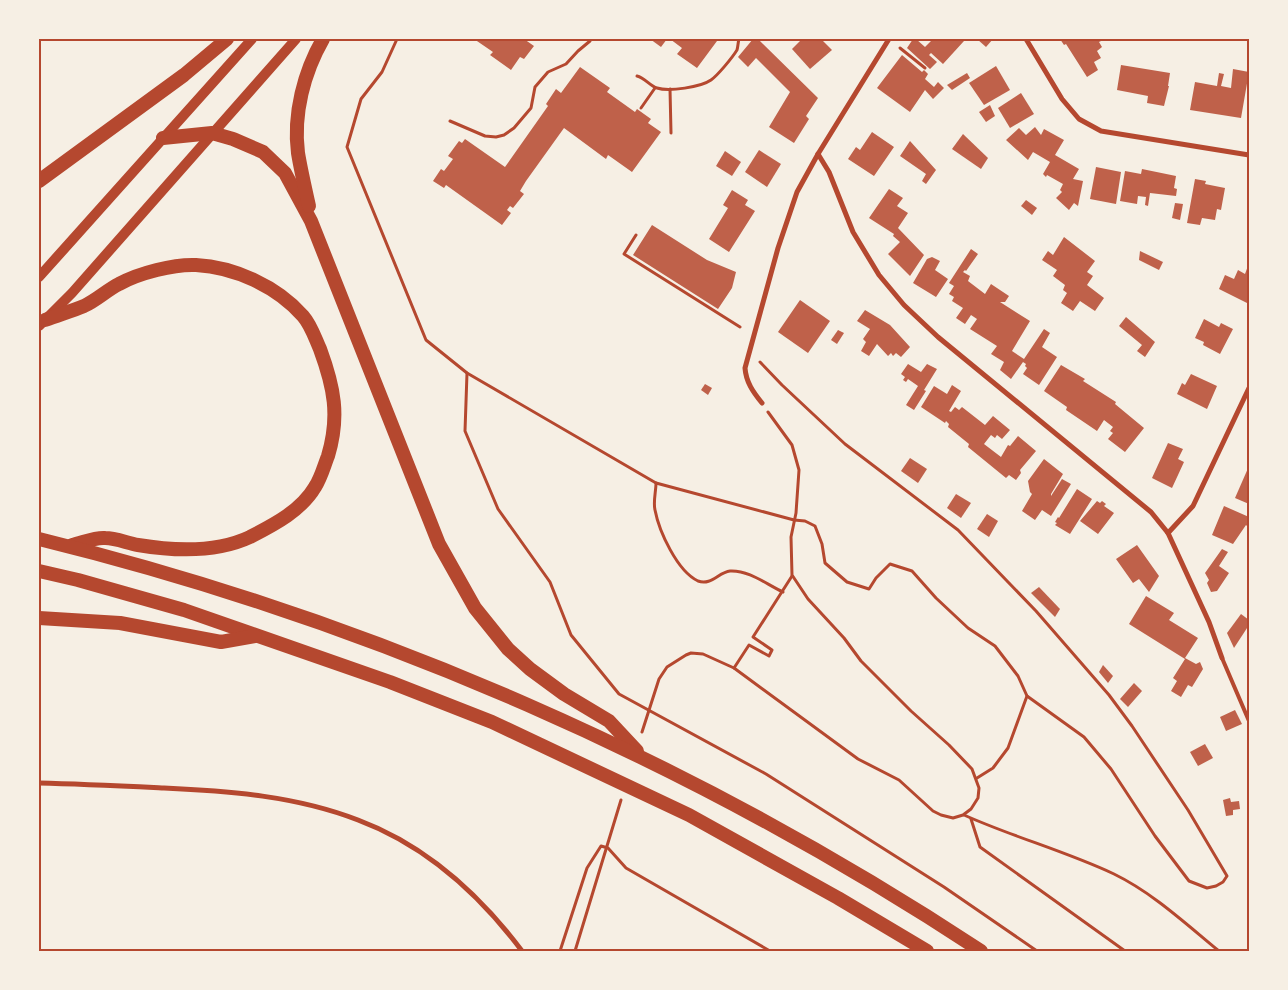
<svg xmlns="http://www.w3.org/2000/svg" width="1288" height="990" viewBox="0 0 1288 990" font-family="'Noto Sans',sans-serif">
<rect width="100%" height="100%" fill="#f6efe4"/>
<!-- building -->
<g fill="#bf614a">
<path d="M474 39H524L534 46 524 59 520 57 511 70 490 55 493 52Z"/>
<path d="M650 39H667L661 47Z"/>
<path d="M670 39H714L717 41 697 68 677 54 682 48Z"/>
<path d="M753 39H758L818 98 806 116 809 119 794 143 769 127 790 92 756 58 748 67 738 57Z"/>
<path d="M802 39H821L832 50 810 69 792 49Z"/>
<path d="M913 39H916L925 47 933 39H961L964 41 943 64 931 53 929 55 937 62 930 69 907 48Z"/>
<path d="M977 39H993L986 47Z"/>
<path d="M1060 39H1100L1101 41 1099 42 1102 47 1097 51 1101 58 1094 62 1098 70 1087 77 1066 44 1064 45Z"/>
<path d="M902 55 922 72 924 70 928 74 925 79 934 87 938 82 944 88 933 99 925 90 910 112 877 88Z"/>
<path d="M1121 65 1170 73 1168 86H1169L1164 106 1147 103 1148 96 1117 90Z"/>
<path d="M996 66 1010 90 984 105 969 83Z"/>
<path d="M580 67 610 88 607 92 635 112 637 109 651 119 648 123 661 132 632 172 608 155 606 159 564 128 526 181 520 191 524 194 513 208 510 206 507 210 511 213 502 225 446 185 444 188 433 181 441 169 444 171 453 159 448 156 459 141 462 143 465 139 505 167 548 106 546 104 556 89 561 93Z"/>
<path d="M1233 69 1249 72 1241 118 1190 110 1195 82 1217 86 1219 73 1224 74 1221 86 1231 88Z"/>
<path d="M967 73 970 78 952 90 947 85Z"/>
<path d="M1021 93 1034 114 1010 128 998 108Z"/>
<path d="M990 105 995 116 986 122 979 112Z"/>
<path d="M1035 127 1041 135 1044 129 1064 140 1055 155 1079 169 1073 179 1083 181 1078 206 1074 203 1069 210 1056 198 1062 192 1060 190 1063 184 1047 175 1046 177 1043 174 1050 162 1033 152 1028 160 1006 140 1019 128 1026 135Z"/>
<path d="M872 132 894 147 874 176 848 159 856 147 860 150Z"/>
<path d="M963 134 988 158 981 169 952 149Z"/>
<path d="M910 141 936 170 926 184 922 181 926 174 900 156Z"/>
<path d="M759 150 781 164 767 187 745 172Z"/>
<path d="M725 151 741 162 732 176 716 166Z"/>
<path d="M1096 167 1121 172 1116 204 1090 199Z"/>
<path d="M1142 169 1176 176 1174 188 1177 189 1176 196 1150 193 1148 206 1145 205 1146 197 1138 196 1137 204 1120 201 1125 171 1141 174Z"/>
<path d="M1195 179 1206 181 1205 184 1225 188 1221 210 1217 209 1215 220 1202 218 1200 225 1187 223Z"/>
<path d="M889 189 903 198 897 206 908 213 898 228 924 255 910 276 888 254 900 242 893 236 894 234 869 218Z"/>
<path d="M732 190 748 200 745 205 755 211 729 252 709 239 728 208 723 205Z"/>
<path d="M1026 200 1037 208 1032 215 1021 206Z"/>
<path d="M1175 203 1183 204 1180 220 1172 218Z"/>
<path d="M652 225 707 260 736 272 732 288 718 309 633 255Z"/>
<path d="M1064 237 1095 261 1087 272 1093 276 1087 285 1104 298 1095 311 1080 301 1073 311 1061 303 1067 293 1063 290 1065 285 1053 276 1057 270 1042 260 1048 251 1053 255Z"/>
<path d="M971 249 978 254 966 271 965 270 963 272 970 276 968 281 985 294 991 284 1009 296 1005 302H1000L1030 321 1012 351 1024 359 1044 329 1050 333 1042 347 1057 357 1039 385 1023 374 1027 368 1025 366 1026 364 1023 362 1011 379 1000 370 1004 362 991 354 997 346 970 329 977 319 971 315 965 324 956 318 963 308 952 301 954 297 949 294 954 286 949 283Z"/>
<path d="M1140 251 1163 262 1159 270 1139 260Z"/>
<path d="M932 257 940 261 935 270 948 279 936 297 913 283 927 259Z"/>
<path d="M1249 263V304L1219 289 1225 275 1234 279 1238 270 1245 274Z"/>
<path d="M800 300 830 321 808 353 778 332Z"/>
<path d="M865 310 890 325 910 347 901 357 896 353 893 356 891 353 888 356 877 344 869 356 861 351 866 342 863 339 870 329 857 321Z"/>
<path d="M1126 317 1155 342 1145 357 1137 351 1142 345 1119 326Z"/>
<path d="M1204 319 1219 327 1221 323 1233 329 1220 354 1203 345 1204 342 1195 338Z"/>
<path d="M838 330 844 333 837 344 831 340Z"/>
<path d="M908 364 921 372 927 364 937 369 924 390 926 391 914 410 906 405 918 386 908 379 906 382 903 380 905 377 901 374Z"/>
<path d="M1061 365 1085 379 1083 381 1116 402 1115 404 1144 428 1125 452 1108 439 1113 433 1110 431 1113 427 1104 420 1097 431 1066 410 1067 407 1044 391Z"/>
<path d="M1191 374 1217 386 1207 409 1177 394 1182 383 1185 385Z"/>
<path d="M705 384 712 388 708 395 701 390Z"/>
<path d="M952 385 961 391 949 411 951 412 955 407 959 410 962 407 985 425 993 416 1010 430 1002 439 997 435 995 438 991 435 984 444 1001 457 1008 445 1010 446 1018 436 1036 451 1020 470 1021 473 1016 480 1009 475 1006 478 968 447 969 444 948 427 949 424 946 421 945 423 921 407 934 386 947 394Z"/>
<path d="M1168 443 1183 449 1178 459 1184 462 1172 488 1152 478Z"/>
<path d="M910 458 927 469 918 483 901 471Z"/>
<path d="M1044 459 1063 474 1051 494V496L1062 479 1071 484 1051 516 1042 510 1035 520 1022 511 1032 494 1030 492 1028 481Z"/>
<path d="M1249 466V504L1235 498Z"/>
<path d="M1077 489 1092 499 1070 534 1055 525 1057 523 1055 522 1058 517 1059 518Z"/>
<path d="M956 494 971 503 961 518 947 508Z"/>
<path d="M1097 501 1100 503 1102 501 1106 504 1104 506 1114 513 1098 534 1080 521Z"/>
<path d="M1224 506 1249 517V528L1246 525 1233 544 1212 535Z"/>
<path d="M987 514 998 521 989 537 977 529Z"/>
<path d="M1137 545 1159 576 1149 592 1139 579 1133 583 1116 559Z"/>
<path d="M1222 549 1228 552 1219 566 1229 573 1217 591 1211 592 1207 583 1209 580 1205 573Z"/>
<path d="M1039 587 1060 609 1055 617 1031 593Z"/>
<path d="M1146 596 1174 613 1169 620 1198 638 1185 658 1196 664 1200 662 1203 669 1192 687 1188 685 1181 697 1171 691 1177 681 1173 678 1185 659 1129 624Z"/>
<path d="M1241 614 1249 620V625L1234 648 1227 633Z"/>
<path d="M1103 665 1113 676 1108 683 1099 672Z"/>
<path d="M1134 683 1142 691 1128 707 1120 699Z"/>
<path d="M1235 710 1242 724 1226 731 1220 717Z"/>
<path d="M1205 744 1213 758 1198 766 1190 752Z"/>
<path d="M1230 798 1231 802 1239 801 1240 809 1233 810V815L1226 816 1223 800Z"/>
</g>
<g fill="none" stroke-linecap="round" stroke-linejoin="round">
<!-- path -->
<g stroke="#b5482f" stroke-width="3">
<path d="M397 39 382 72 361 99 347 147 426 340 467 373 656 483 794 520 805 521 815 526 822 544 825 563 847 582 869 589 876 578 890 564 912 571 936 598 968 628 995 646 1018 676 1027 696 1084 737 1111 769 1155 836 1189 881 1207 888 1216 886 1223 882 1227 876 1188 810 1132 726 1109 695 1036 611 958 530 845 444 782 385 760 362"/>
<path d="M900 48 925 68"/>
<path d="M637 76C645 78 650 86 657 88 669 92 701 87 711 80 718 75 732 58 737 50 738 47 738 42 739 39"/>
<path d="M670 89 671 133"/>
<path d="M641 108 655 88"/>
<path d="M450 121 485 136 496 137 504 135 514 128 531 108 535 87 548 72 566 64 578 51 590 41"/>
<path d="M636 235 624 254 740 327"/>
<path d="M467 373 465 431 498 509 550 582 571 635 619 694 766 774 944 887 1037 951"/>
<path d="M656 483C656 491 653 502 655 510 659 531 677 571 698 581 711 586 719 572 730 571 749 570 766 584 783 592"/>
<path d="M734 668 749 645 769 656 772 650 753 637 792 576"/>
<path d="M642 732 659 679 667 667 686 655 691 653 703 654 734 668 858 759 899 780 933 811 941 815 953 818 963 815 971 809 978 798 979 788 972 769 949 745 911 711 861 661 844 638 808 599 792 575 791 537 796 513 799 470 792 445 768 412"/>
<path d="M977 778 993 768 1008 748 1027 696"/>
<path d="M964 815C1013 837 1065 851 1114 874 1153 893 1186 924 1219 951"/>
<path d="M971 819 980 847 1125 951"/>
<path d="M560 951 587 868 601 846 608 848 626 868 770 951"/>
<path d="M575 951 621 800"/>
</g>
<!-- service -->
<path stroke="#b5482f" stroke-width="4" d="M1222 658 1249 721"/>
<!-- minor -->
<g stroke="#b5482f" stroke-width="5">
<path d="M1026 39 1062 99 1079 119 1101 131 1249 155"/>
<path d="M818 154 829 172 853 232 879 275 904 305 938 337 1151 512 1168 533 1209 622 1222 658"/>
<path d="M762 403C753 392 746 382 745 368L778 248 797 192 818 154 889 39"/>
<path d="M1168 533 1193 506 1249 388"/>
<path d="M39 783C81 784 122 786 164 788 230 791 296 796 358 820 425 845 480 895 522 951"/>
</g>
<!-- secondary -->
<g stroke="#b5482f" stroke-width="10">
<path d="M39 277 252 39"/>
<path d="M39 326 72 293 296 39"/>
</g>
<!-- trunk -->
<g stroke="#b5482f" stroke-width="14">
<path d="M163 138 212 133 233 139 263 152 285 173 311 221 439 544 475 608 508 649 530 669 564 694 609 721 637 751"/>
<path d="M39 181 184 75 227 39"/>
<path d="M309 206C305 188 301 171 298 153 293 114 304 72 323 39"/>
<path d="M45 320C58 315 72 311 84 306 97 300 107 290 119 284 139 273 174 264 196 265 234 267 277 286 303 316 311 325 315 338 320 349 334 387 340 416 328 456 324 466 321 478 315 487 301 511 273 525 250 537 216 553 174 551 138 545 127 543 116 538 105 538 95 537 82 543 72 545"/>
<path d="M39 539C373 621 694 762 981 951"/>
<path d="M39 571 78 580 184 610 390 682 492 722 689 815 838 898 927 951"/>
<path d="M39 618 120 623 221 642 255 636"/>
</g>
</g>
<!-- border -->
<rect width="1288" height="990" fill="none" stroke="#f6efe4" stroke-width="80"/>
<rect x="40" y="40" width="1208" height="910" fill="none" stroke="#b5482f" stroke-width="2"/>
</svg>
